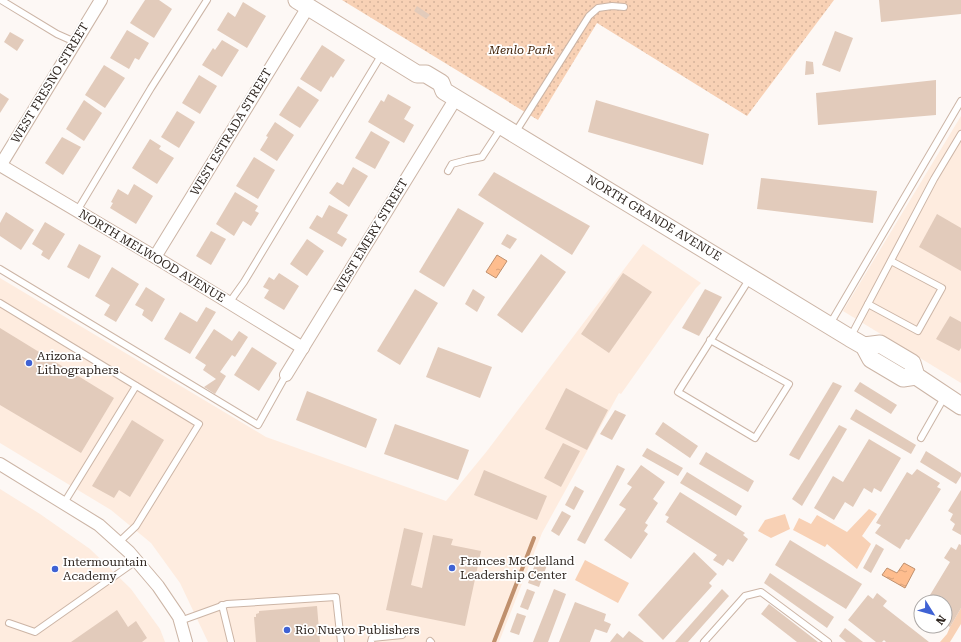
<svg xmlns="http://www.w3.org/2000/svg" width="961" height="642" viewBox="0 0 961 642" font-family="'Roboto Serif',serif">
<defs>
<pattern id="park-dots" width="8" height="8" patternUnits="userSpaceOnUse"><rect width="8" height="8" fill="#f8d1b5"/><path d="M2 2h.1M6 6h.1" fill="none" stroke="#d5b39b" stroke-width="1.8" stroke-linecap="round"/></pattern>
<pattern id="water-ripples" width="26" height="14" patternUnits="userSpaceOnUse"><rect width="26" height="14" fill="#febd8e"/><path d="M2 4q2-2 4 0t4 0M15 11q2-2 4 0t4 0" fill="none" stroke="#daa27a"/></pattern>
</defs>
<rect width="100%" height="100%" fill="#fdf8f5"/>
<!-- built -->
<g fill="#feecdf">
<path d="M961 116V383L843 311Z"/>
<path d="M643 244 701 283 696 288 621 394 619 393 542 533 499 642H208L180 583 151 543 111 510 0 443V278L266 437 446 501 487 451Z"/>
<path d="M0 489 40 514 90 549 131 589 160 629 165 642H0Z"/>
</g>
<!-- green -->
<g fill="#f8d1b5">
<path d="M869 509 877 514 862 536 871 544 857 569 827 544 825 547 793 530 799 518 811 524 817 515 847 532Z"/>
<path d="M785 514 790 529 771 538 758 531 765 520Z"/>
<path d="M585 560 629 583 618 603 575 580Z"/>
<path d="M961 608V624L950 642H940L947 634 950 627Z"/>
</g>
<!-- park -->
<path fill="url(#park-dots)" d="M342 0H834L747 116 597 23 538 120Z"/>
<!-- water -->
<g fill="url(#water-ripples)" stroke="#c0906d">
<path d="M497 255 507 261 496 278 486 272Z"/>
<path d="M904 563 915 569 905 588 882 575 887 568 897 573Z"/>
</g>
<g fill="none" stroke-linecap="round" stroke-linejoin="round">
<!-- stream -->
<path stroke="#c0906d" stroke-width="4" d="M494 642 534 538"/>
</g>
<!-- building -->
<g fill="#e2cbbb">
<path d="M145 0H159L172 9 154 38 130 23Z"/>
<path d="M879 0H961V14L881 22Z"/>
<path d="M243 2 266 16 247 48 217 30 228 12 235 17Z"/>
<path d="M417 6 430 15 426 19 414 11Z"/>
<path d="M127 30 149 43 139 60 135 58 129 69 110 58Z"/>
<path d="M835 31 853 38 840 72 822 65Z"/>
<path d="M10 32 24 40 17 51 4 42Z"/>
<path d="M222 40 239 50 222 77 202 65 213 48 215 50Z"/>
<path d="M322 45 345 60 333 78 331 76 321 92 300 79Z"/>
<path d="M806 61 813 62 814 74 805 75Z"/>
<path d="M104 65 125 78 105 108 85 95Z"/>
<path d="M199 75 217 86 200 114 182 103Z"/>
<path d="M936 80V115L818 125 816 93Z"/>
<path d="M298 86 319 100 300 128 279 115Z"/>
<path d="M0 93 9 99 0 113Z"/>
<path d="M388 94 411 107 404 119 414 125 404 143 368 122 381 100 384 102Z"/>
<path d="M84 100 102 113 84 141 66 129Z"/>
<path d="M596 100 709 134 703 165 588 132Z"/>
<path d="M177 111 195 122 179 148 161 137Z"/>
<path d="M275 122 294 135 277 161 260 150 268 137 266 136Z"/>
<path d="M371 131 390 142 375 169 355 158Z"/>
<path d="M62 137 81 147 63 175 45 163Z"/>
<path d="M150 139 161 146 159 149 174 158 157 184 132 168Z"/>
<path d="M254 157 275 170 258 199 236 186Z"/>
<path d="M353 167 368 176 349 207 329 193 337 182 343 185Z"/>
<path d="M494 172 590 226 572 255 478 195Z"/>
<path d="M761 178 877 191 873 223 757 209Z"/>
<path d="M134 184 153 196 136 224 110 208 113 203 111 202 118 189 128 195Z"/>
<path d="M235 192 258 206 255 211 259 213 251 226 243 221 234 236 216 224Z"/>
<path d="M329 205 348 215 337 233 347 239 342 247 309 228 317 215 322 218Z"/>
<path d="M458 208 484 223 444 287 419 272Z"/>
<path d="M6 212 34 230 21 250 0 236V223Z"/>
<path d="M937 214 961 228V271L919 247Z"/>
<path d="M45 222 65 234 49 260 41 255 43 251 32 244Z"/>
<path d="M211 231 226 239 211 265 196 256Z"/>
<path d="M507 234 517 239 510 249 501 244Z"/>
<path d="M307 239 324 251 307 276 290 264Z"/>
<path d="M79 244 101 256 89 279 67 267Z"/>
<path d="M541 254 566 272 522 333 497 315Z"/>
<path d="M112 267 139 284 116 322 104 315 110 305 95 296Z"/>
<path d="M279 273 299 286 284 310 264 298 269 290 263 287 269 277 274 280Z"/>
<path d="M623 273 652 292 609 353 581 334Z"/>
<path d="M146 287 165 299 152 322 142 315 144 310 135 305Z"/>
<path d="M415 289 438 303 400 365 377 351Z"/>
<path d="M473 289 485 297 477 312 465 304Z"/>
<path d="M705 289 722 297 699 336 682 328Z"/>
<path d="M206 307 216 312 190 354 164 339 180 312 197 322Z"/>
<path d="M950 316 961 322V348L959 351 936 339Z"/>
<path d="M0 328 114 398 81 453 0 405Z"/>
<path d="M214 329 232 341 239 331 248 337 235 357 232 355 220 372 226 376 215 394 204 387 216 379 203 370 206 365 195 358Z"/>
<path d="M252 347 277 363 259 391 234 375Z"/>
<path d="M438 347 492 367 480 398 426 377Z"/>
<path d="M833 382 842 386 799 460 789 455Z"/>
<path d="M860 382 897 405 891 414 854 391Z"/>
<path d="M566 388 608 410 587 450 545 429Z"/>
<path d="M307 391 377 419 366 448 296 420Z"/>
<path d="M856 409 916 445 911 454 850 419Z"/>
<path d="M615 410 626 415 612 440 600 434Z"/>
<path d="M132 420 164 440 130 497 119 490 114 498 92 486Z"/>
<path d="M663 422 698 446 690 458 655 434Z"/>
<path d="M395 424 469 450 458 480 384 454Z"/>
<path d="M839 425 847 429 802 506 792 499Z"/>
<path d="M869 439 901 458 881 492 874 488 872 493 864 488 853 507 845 502 834 520 814 508 833 476 843 482Z"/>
<path d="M563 443 580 451 561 487 544 478Z"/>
<path d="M647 448 683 468 678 476 642 456Z"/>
<path d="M926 451 961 473V476L956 484 920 462Z"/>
<path d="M706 452 754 481 748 492 699 464Z"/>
<path d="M617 465 625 469 585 544 577 540Z"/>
<path d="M641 465 665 482 653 499 658 503 645 523 648 525 644 531 648 534 631 559 604 540 626 509 619 505 632 487 627 484Z"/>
<path d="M917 469 940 483 937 487 941 489 909 540 906 539 900 549 875 533 881 525 876 523 907 472 912 475Z"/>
<path d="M484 470 547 496 537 520 474 495Z"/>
<path d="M687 472 742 506 736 516 680 483Z"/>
<path d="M575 486 584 491 574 510 565 505Z"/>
<path d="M961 490V535L952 530 955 524 950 520 953 514 948 511Z"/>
<path d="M680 492 745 533 743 535 748 539 733 562 728 559 723 566 713 560 717 555 666 522 669 517 665 515Z"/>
<path d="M562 511 571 516 559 536 551 531Z"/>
<path d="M404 528 423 533 411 585 422 588 433 535 453 539 451 545 481 551 465 626 386 610Z"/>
<path d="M790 540 862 584 846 609 775 565Z"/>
<path d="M876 544 884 549 871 573 863 568Z"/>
<path d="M959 544 961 545V608L950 627 945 624V602H931V601L927 600 950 562 944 558 951 547 956 550Z"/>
<path d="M694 552 717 574 709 583 712 586 663 640 638 615Z"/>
<path d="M536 562 547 565 539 587 528 583Z"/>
<path d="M770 573 834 617 827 628 764 583Z"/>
<path d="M527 589 535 592 528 610 520 607Z"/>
<path d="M554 589 566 594 548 642H533Z"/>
<path d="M722 589 729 596 688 642H675Z"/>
<path d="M877 593 887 601 883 606 929 642H886L884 640 882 642H876L848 620 868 595 873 599Z"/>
<path d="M575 602 606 614 604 621 611 624 607 633 595 629 590 642H559Z"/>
<path d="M769 604 818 642H797L761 614Z"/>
<path d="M317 606 320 642H256L254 617H256V614L259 613V611Z"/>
<path d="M117 610 128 627 136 621 147 638 142 642H71Z"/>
<path d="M517 613 526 616 519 635 510 632Z"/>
<path d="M845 628 863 642H846L839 636Z"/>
<path d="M629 631 644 642H610L617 633 623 638Z"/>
</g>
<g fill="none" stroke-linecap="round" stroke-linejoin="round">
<defs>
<g id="service">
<path d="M1 0 57 34 75 42"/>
<path d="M515 133 589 16 598 8 612 6 624 7"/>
<path d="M448 171 452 164 467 160 482 157 501 128"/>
<path d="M77 211 151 88 207 0"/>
<path d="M0 269 258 425 286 375"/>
<path d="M0 303 199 424 136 526 118 543"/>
<path d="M229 303 244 282 382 54"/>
<path d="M868 304 918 331 942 288 891 261"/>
<path d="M830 324 961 101"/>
<path d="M851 336 934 179 961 134"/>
<path d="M710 340 789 384 755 438 678 392 750 278"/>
<path d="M921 438 945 396"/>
<path d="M64 503 136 386"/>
<path d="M222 605 231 642"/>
<path d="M180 621 227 604 336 597 341 642"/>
<path d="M9 623 35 632 136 561"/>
<path d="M430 641 431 642"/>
<path d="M371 642 372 638 402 635"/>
<path d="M704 642 745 596 761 592 828 642"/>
</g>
<g id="minor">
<path d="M0 165 155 257 303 348"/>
<path d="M0 166 101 0"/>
<path d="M155 257 308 7"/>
<path d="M286 375 456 98"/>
<path d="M0 464 99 525 129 552 158 586 179 617 186 642"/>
</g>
<g id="secondary">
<path d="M297 0 417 74H426L441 83 444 91 850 338 864 346 871 359 903 378 916 376"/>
<path d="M864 346 880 344 912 363 916 376 961 406"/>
</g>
</defs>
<!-- service casing -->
<use href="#service" stroke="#ccb5a6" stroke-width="8"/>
<!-- minor casing -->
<use href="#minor" stroke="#ccb5a6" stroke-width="14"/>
<!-- secondary casing -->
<use href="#secondary" stroke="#ccb5a6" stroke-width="19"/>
<!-- service -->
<use href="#service" stroke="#fff" stroke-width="6"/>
<!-- minor -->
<use href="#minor" stroke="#fff" stroke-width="12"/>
<!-- secondary -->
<use href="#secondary" stroke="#fff" stroke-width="17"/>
</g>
<!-- markers -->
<g fill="#3f62d4" stroke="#fff" stroke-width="1.5">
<circle cx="29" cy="363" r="4"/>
<circle cx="452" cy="568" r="4"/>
<circle cx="55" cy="569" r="4"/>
<circle cx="287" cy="630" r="4"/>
</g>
<g text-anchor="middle" stroke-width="3.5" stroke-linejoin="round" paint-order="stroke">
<!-- park labels -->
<g font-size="12" font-style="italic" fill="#44250b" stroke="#fff">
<text x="521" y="54">Menlo Park</text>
</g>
<!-- street labels -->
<g font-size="12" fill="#2f2620" stroke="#fff">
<text transform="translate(50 83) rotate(-59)" y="4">WEST FRESNO STREET</text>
<text transform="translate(231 132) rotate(-59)" y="4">WEST ESTRADA STREET</text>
<text transform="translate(654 218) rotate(31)" y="4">NORTH GRANDE AVENUE</text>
<text transform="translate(371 236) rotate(-59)" y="4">WEST EMERY STREET</text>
<text transform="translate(152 256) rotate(31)" y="4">NORTH MELWOOD AVENUE</text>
</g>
<!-- poi labels -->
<g font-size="12" fill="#2f2620" stroke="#fff" text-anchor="start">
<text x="37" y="360">Arizona<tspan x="37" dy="14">Lithographers</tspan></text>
<text x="460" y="565">Frances McClelland<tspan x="460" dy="14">Leadership Center</tspan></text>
<text x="63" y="566">Intermountain<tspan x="63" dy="14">Academy</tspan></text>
<text x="295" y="634">Rio Nuevo Publishers</text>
</g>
</g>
<!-- north arrow -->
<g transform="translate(933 614) rotate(127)"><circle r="19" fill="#ffffff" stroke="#aca8a6"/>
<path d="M0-3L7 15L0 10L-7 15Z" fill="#3f62d4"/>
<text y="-6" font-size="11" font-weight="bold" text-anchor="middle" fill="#2f2620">N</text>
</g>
</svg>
